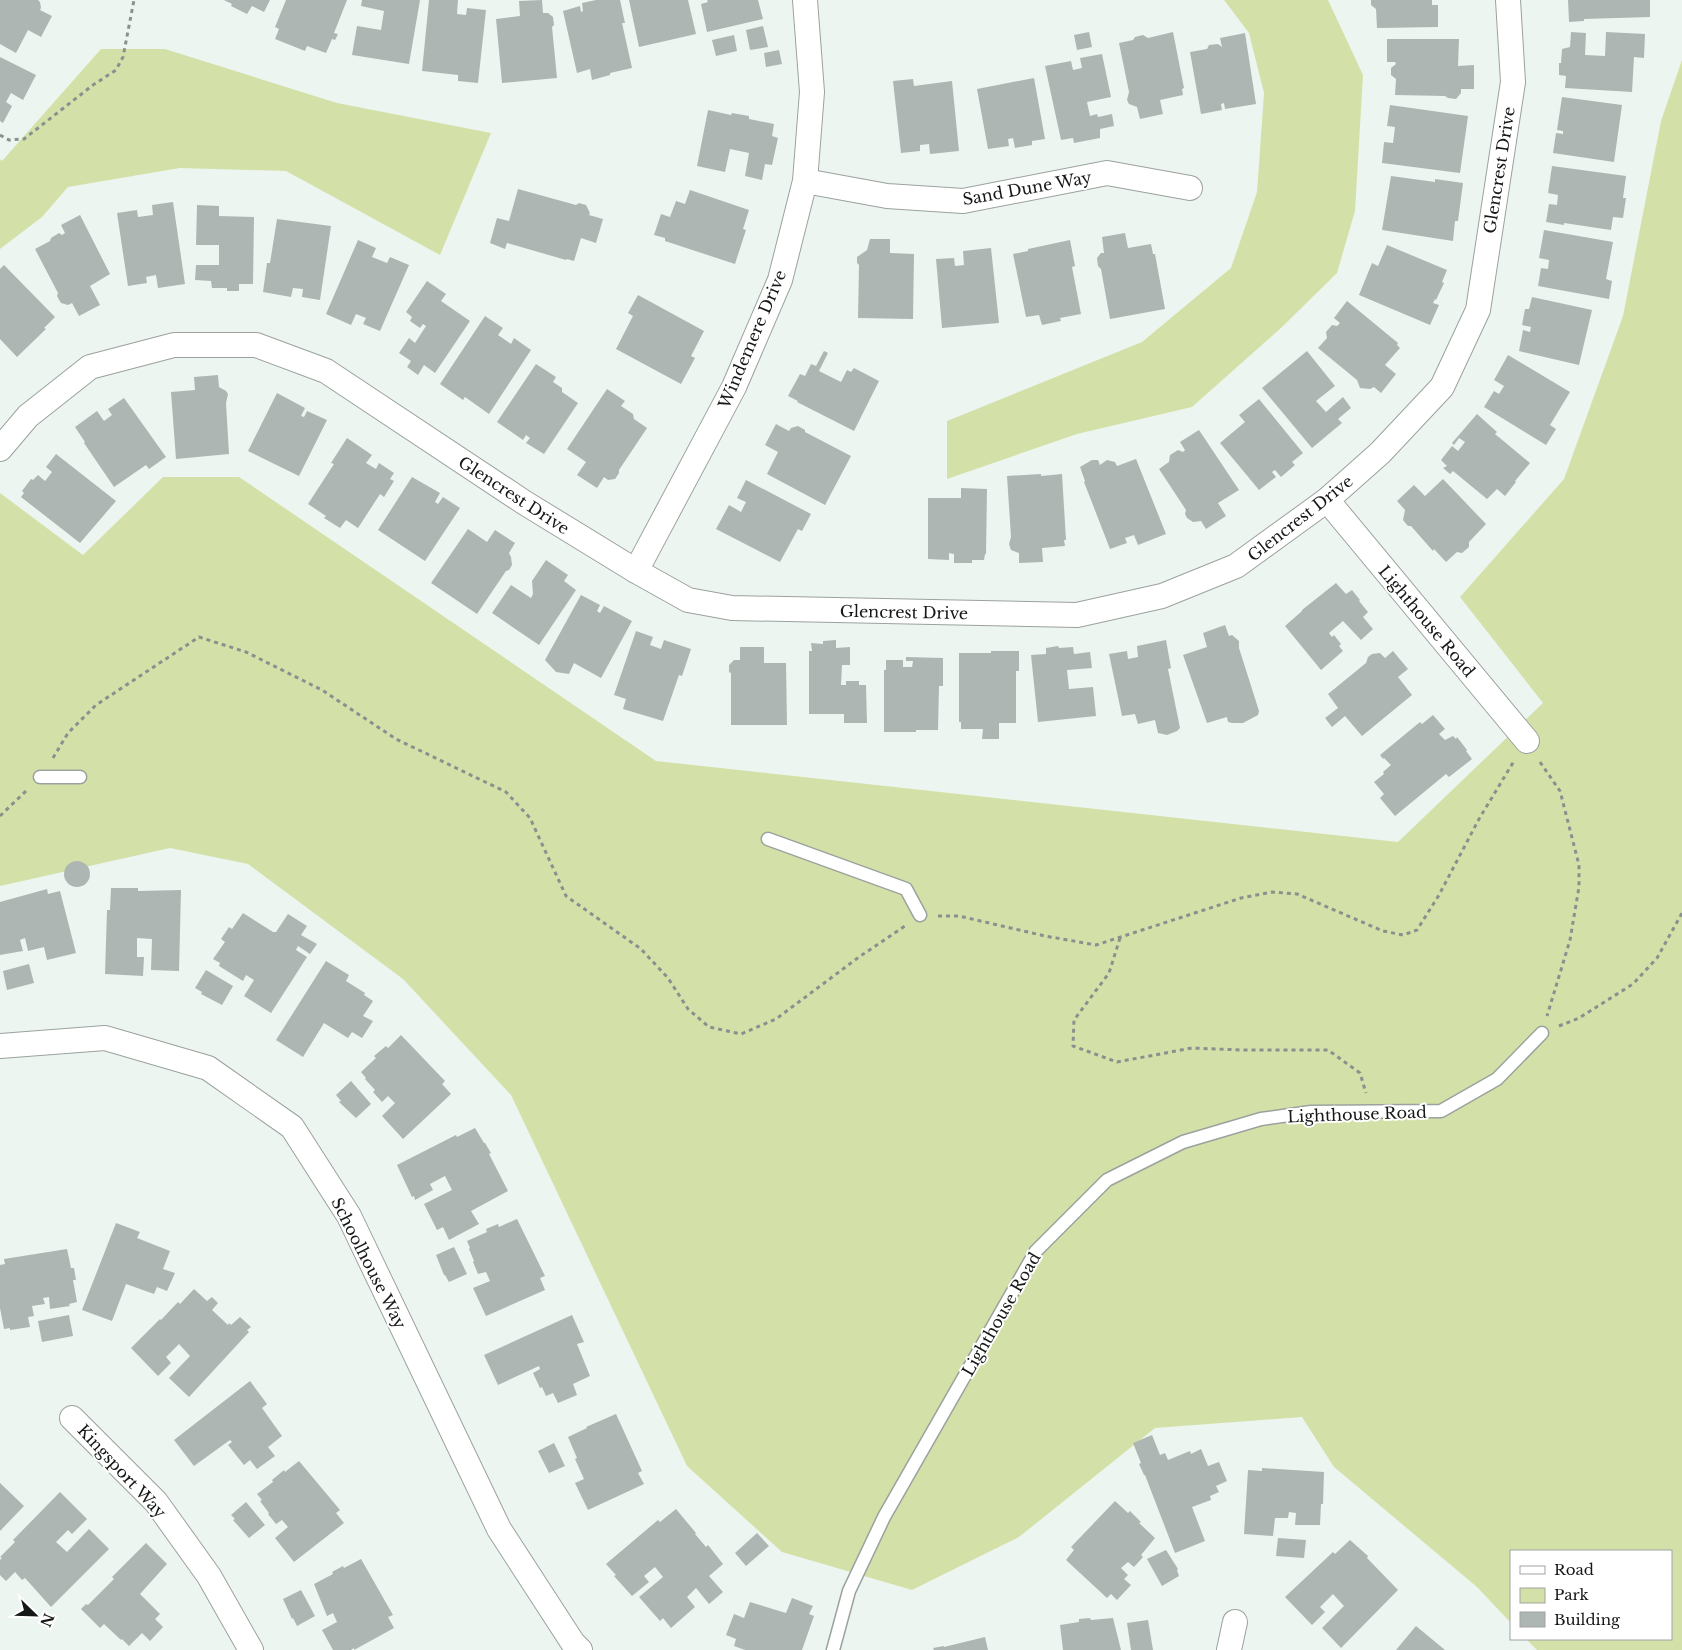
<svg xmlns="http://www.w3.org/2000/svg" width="1682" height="1650" viewBox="0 0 1682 1650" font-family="'Libre Baskerville',serif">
<rect width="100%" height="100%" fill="#edf5f0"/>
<!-- green -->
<g fill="#d3e1a9">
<path d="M1224 0H1328L1363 75 1355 211 1337 273 1281 328 1192 407 1077 434 947 479V421L1142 342 1231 268 1257 192 1264 93 1249 33Z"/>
<path d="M101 49H165L337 103 491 133 440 255 286 171 180 168 68 187 42 217 0 249V159L2 161Z"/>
<path d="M1682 60V1650H1537L1526 1639H1671V1551H1511V1623L1477 1587 1334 1467 1302 1417 1155 1428 1019 1537 912 1590 782 1552 687 1466 511 1095 403 979 248 864 170 848 0 886V493L83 555 163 477H239L656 761 1398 842 1543 703 1460 597 1564 479 1623 316 1661 121Z"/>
</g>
<!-- building -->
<g fill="#aeb6b3">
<path d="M0 0H38L40 2 41 8 40 10 52 16 41 37 28 30 16 53 0 44Z"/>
<path d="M224 0H270L264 12 252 6 247 14 231 6 232 4Z"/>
<path d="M286 0H347L334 33 338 34 335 40 332 39 326 53 307 46 305 51 275 39 279 29 275 27Z"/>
<path d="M362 0H420L409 64 352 55 357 26 381 30 384 11 361 6Z"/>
<path d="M429 0H458L457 14 466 15 467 8 486 10 478 83 458 81V75L422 71Z"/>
<path d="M542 0 543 13H548L553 17 554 25 552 27 557 78 502 83 496 19 520 16 519 1Z"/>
<path d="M596 0H620L625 23H622L632 68 610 73V75L592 80 590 69 577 73 563 11 580 6 581 12 583 11 582 3Z"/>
<path d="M629 0H688L696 34 639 47Z"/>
<path d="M707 0H758L763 19 707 32 701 4 708 2Z"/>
<path d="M1371 0H1432V5H1438V27L1377 28 1376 9 1371 5Z"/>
<path d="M1568 0H1650V17L1584 19V21L1569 22Z"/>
<path d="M763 26 768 47 750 50 746 30Z"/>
<path d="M1089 32 1092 47 1077 50 1074 35Z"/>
<path d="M1173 32 1184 88 1182 89 1183 95 1160 100 1163 114 1140 119 1137 107 1129 104 1127 100 1129 92 1119 43 1133 40 1135 37 1143 35 1148 38Z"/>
<path d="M1571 32 1586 33 1585 55 1605 56 1606 32 1645 34 1644 58 1634 57 1632 92 1565 88 1566 76 1559 75V63H1561L1562 49 1570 47Z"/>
<path d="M1245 33 1256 104 1225 109 1224 103 1221 104 1222 110 1201 114 1190 52 1207 49 1209 45 1218 44 1222 47 1220 38Z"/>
<path d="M734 35 737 51 716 56 712 40Z"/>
<path d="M1387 39H1459L1458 66 1474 65V89H1461V93L1456 99 1448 98 1445 96 1395 95 1396 79 1391 75V68L1396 64 1395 62H1387Z"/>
<path d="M779 50 782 64 766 67 764 53Z"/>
<path d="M1102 54 1111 97 1087 102 1090 116 1097 114 1098 117 1112 114 1114 126 1100 129V138L1074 143 1073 138 1061 140 1045 66 1071 61 1073 70 1082 68 1080 58Z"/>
<path d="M0 57 36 75 23 100 11 93 6 102 12 106 3 123 0 121Z"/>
<path d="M1034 78 1045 139 1032 141V145L1015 148 1013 138 1008 139 1009 146 988 149 977 89Z"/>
<path d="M913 79 914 86 952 81 959 151 930 154 929 144 920 145V151L901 153 893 81Z"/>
<path d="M1562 97 1622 105 1614 162 1553 153 1556 133 1563 134V131L1557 130Z"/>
<path d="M1390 105 1468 116 1460 173 1382 163 1384 142 1393 143 1395 127 1387 126Z"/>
<path d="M708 110 731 115 732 113 749 116V119L774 124 772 136 778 138 772 165 765 164 762 180 745 176 749 153 730 149 725 172 697 166Z"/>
<path d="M1552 166 1626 176 1623 198H1626L1623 218 1613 217 1611 230 1564 223V225L1546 222 1549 204 1557 205 1558 195 1548 193Z"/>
<path d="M1391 176 1435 182V179L1463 183 1458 221H1455L1453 241 1382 230Z"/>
<path d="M518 189 576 205 579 203 586 205 590 213 589 215 603 219 596 243 581 238 574 261 567 259 566 260 507 243 505 249 490 243 497 218 509 221Z"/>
<path d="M690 190 749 210 743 229 746 230 735 264 665 241V238L654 235 661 214 670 217 676 201 685 204Z"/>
<path d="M173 202 185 284 158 288 156 275 146 277 147 283 128 286 117 213 137 210 138 217 153 215 152 205Z"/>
<path d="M197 205 219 206V216L254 217 253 284H239V291H227V288H212L211 281 195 280 196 265H219V245H196Z"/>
<path d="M80 215 110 274 90 286 100 305 79 316 72 303 68 305 61 303 57 296 58 293 35 249 50 241 51 238 59 233 62 235 65 233 61 225Z"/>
<path d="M277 219 331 226 320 300 302 297 303 289 293 288 291 297 263 292 267 263H270Z"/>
<path d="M1544 230 1613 242 1606 279 1612 281 1609 299 1538 286 1541 268 1548 269 1549 260 1539 258Z"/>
<path d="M1125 233 1128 248 1151 244 1153 254H1155L1165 309 1110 319 1101 269 1098 266 1097 258 1101 253H1104L1102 237Z"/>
<path d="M870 239H890V253L914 254 913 319 858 318 859 265 857 263V257L867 250Z"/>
<path d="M358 240 376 248 372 257 387 263 390 257 409 265 380 331 363 324 366 318 356 314 351 325 326 314Z"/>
<path d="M1070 240 1075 266 1072 267 1081 314 1060 318 1061 321 1042 325 1039 315 1026 317 1013 254 1028 251V249Z"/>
<path d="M1387 245 1447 270 1442 282 1444 283 1436 300 1435 299 1433 303 1439 305 1430 325 1359 295 1372 263 1378 266Z"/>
<path d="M991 248 999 323 942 328 936 259 954 258 955 266 964 265 963 251Z"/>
<path d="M4 265 55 317 44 328 46 329 17 357 0 339V269Z"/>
<path d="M427 281 446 294 441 301 470 321 435 373 424 365 418 375 407 367 411 361 399 353 409 338 415 343 426 326 423 324 420 328 410 321 412 317 406 312Z"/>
<path d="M638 295 704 331 691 356 695 358 681 384 616 349 633 316 628 313Z"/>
<path d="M1532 297 1592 310 1579 365 1519 351 1523 330 1530 332 1531 327 1522 325 1525 309H1529Z"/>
<path d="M1347 301 1398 343 1397 345 1400 348 1385 365 1396 374 1381 393 1374 387 1370 389 1360 388 1357 380 1318 348 1327 338 1326 332 1332 325 1337 326 1340 323 1334 318Z"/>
<path d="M485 316 503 328 498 335 511 344 514 338 531 350 489 414 465 397 463 400 440 384Z"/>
<path d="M824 351 828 353 819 371 841 382 847 370 851 372 854 368 879 381 854 431 797 402 798 401 788 396 800 374 805 376 811 364 816 366Z"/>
<path d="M1307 351 1335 386 1316 401 1326 412 1343 397 1351 408 1338 419 1342 423 1312 448 1262 388Z"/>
<path d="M1508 355 1570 392 1550 425 1556 429 1546 445 1484 407 1494 391 1499 394 1504 386 1494 380Z"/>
<path d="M536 364 556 377 553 382 562 388V392L578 403 544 454 526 443 530 438 526 435 523 440 497 422Z"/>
<path d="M218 375 219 387 226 391 228 394 226 403 229 454 176 459 171 392 195 390 194 377Z"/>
<path d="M607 389 625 401 621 406 633 414 634 419 647 428 619 470V473L615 479 608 480 604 477 597 488 577 475 586 462 567 449Z"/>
<path d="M277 393 305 408 301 416 304 417 307 411 327 420 299 476 248 451Z"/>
<path d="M124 398 166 457 149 469 146 465 114 487 84 443 85 442 75 427 97 411 104 421 112 415 108 409Z"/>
<path d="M1259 399 1303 453 1292 462 1295 465 1281 477 1275 470 1272 472 1276 477 1259 490 1220 443 1245 422 1239 415Z"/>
<path d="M1477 414 1497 432 1495 434 1530 463 1515 481 1516 482 1505 496 1497 489 1487 499 1453 471 1450 474 1443 468 1447 466 1441 460 1452 446 1458 451 1465 442 1459 438 1454 445 1452 443Z"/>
<path d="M776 424 789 431 791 428 798 426 805 430V432L851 456 825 505 767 474 778 452 765 445Z"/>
<path d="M1199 430 1239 490 1218 503 1226 516 1206 529 1201 521 1193 522 1187 518 1185 514 1186 510 1159 469 1169 462 1170 455 1178 450 1183 452 1185 450 1180 442Z"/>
<path d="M347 438 372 455 366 463 376 469 379 463 394 473 390 479 394 481 384 497 380 494 358 528 346 520 340 528 324 518 326 516 308 504 334 464 331 463Z"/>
<path d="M56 454 116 501 80 543 21 497 24 493 22 491 31 479 33 480 38 475 45 481 52 472 46 467Z"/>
<path d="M1136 459 1166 534 1138 545 1134 535 1125 538 1127 543 1110 549 1084 482 1085 481 1080 467 1092 460H1098L1100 465 1107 460 1115 462 1117 466Z"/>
<path d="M1041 474V476L1062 474 1066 540H1064L1065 546 1042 548 1043 562 1019 563V553L1011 550 1009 544 1011 537 1007 476Z"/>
<path d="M412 477 440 493 435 502 438 504 443 497 460 508 425 561 378 530Z"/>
<path d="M1443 479 1486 524 1469 542V547L1462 553 1457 552 1446 562 1434 549 1433 551 1411 526H1408L1403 520 1405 510 1397 501 1414 485 1425 496Z"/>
<path d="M746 480 811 514 802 531 798 529 780 562 716 529 729 505 741 512 746 502 737 498Z"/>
<path d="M961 488 987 489 986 554H985L984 560H972V563H954V554L949 553V560L928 559V498H961Z"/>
<path d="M468 529 487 542 495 530 515 543 509 553 511 557 512 565 509 570 506 571 477 614 431 583Z"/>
<path d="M546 560 568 575 564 581 576 590 539 645 492 613 511 585 531 598 533 594 532 581Z"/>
<path d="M1336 583 1346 594 1352 590 1360 600 1359 601 1368 612 1363 617 1373 629 1361 640 1343 621 1329 633 1332 637 1334 635 1341 644 1339 646 1343 651 1321 670 1285 626 1302 611V610Z"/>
<path d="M581 595 600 605 597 611 600 613 604 606 632 621 601 678 574 663 569 674 556 672 545 660Z"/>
<path d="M1225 625 1229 636 1232 635 1239 641V648L1259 711 1258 715 1243 723H1232L1228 722 1227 717 1207 723 1183 655 1207 647 1203 633Z"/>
<path d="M636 631 653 637 650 645 661 649 664 640 691 649 682 676 679 675 663 721 623 709 626 699 614 695Z"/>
<path d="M836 640V648L850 647V665H842L841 685H846V681H859V685H866L867 723H844V714H809V651H812L811 643 823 644V641Z"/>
<path d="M1166 640 1171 668 1168 669 1180 728 1177 731 1167 735 1158 733 1155 720 1138 724 1135 714 1122 716 1109 654 1127 651 1128 659 1138 657 1137 646Z"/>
<path d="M1058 646 1059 648 1073 647 1074 654 1090 652 1092 668 1067 670 1069 689 1093 687 1096 716 1038 722 1031 655 1046 654V648Z"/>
<path d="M740 647H764V663H786L787 725H731V673L729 672V665L734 660H740Z"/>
<path d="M991 651H1019V671H1016V723H999V739H982L983 729H961V722H959V653H991Z"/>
<path d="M1393 651 1408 669 1398 677 1412 695 1362 736 1345 716 1332 727 1325 718 1338 708 1328 694 1366 663 1368 657 1372 654 1380 653 1385 658Z"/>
<path d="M906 657 943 658V686H939L938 730H916V732H884V670H886V660H903V667H912L913 661H906Z"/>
<path d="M1433 715 1445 729 1439 734 1445 740 1453 736 1456 739 1457 737 1467 750 1466 751 1472 759 1449 777 1446 774 1395 816 1380 798 1384 794 1374 782 1384 774 1383 772 1391 765 1384 758 1383 759 1380 755 1420 722 1422 724Z"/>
<circle cx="77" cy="874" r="13"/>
<path d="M111 888H138V891L181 890 179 971 151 970 152 939 137 938V957H144L143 976 105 974 107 910H110Z"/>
<path d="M47 889 48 894 60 891 76 953 47 960 44 947 28 951 25 938 20 940 23 951 0 955V902Z"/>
<path d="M243 913 273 932H276L288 914 307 926 301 935 317 944 310 954 298 946 296 950 307 957 271 1013 244 996 254 980 246 975 243 981 219 966 220 963 213 959 225 942 221 939 229 927 232 929Z"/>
<path d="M326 961 349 975 346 981 365 993 364 995 373 1001 363 1016 373 1021 362 1038 352 1032 348 1038 324 1023 303 1057 276 1040Z"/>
<path d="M29 964 34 983 7 990 3 971Z"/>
<path d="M206 970 233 986 222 1005 201 994 202 992 195 988Z"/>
<path d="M401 1035 445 1081 442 1084 451 1094 403 1139 382 1116 395 1103 388 1096 382 1102 373 1092 375 1090 365 1079 366 1078 361 1072 376 1058 374 1056 386 1046 388 1048Z"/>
<path d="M351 1081 371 1104 356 1118 339 1102 341 1101 336 1095Z"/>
<path d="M475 1128 484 1143H485L491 1153 489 1154 508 1191 471 1211 479 1224 449 1240 443 1227 437 1230 424 1204 452 1190 445 1176 430 1184 433 1190 415 1200 414 1196 412 1197 397 1165 456 1135 457 1137Z"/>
<path d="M517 1219 545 1276 540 1278 545 1290 486 1316 473 1288 490 1281 486 1272 478 1274 473 1262 474 1261 469 1249 470 1248 467 1241 487 1232 486 1229 498 1224 499 1227Z"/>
<path d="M116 1223 140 1232 137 1238 170 1251 163 1269 175 1273 167 1291 157 1287 154 1294 126 1284 112 1321 82 1310Z"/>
<path d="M454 1247 467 1274 449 1282 445 1275H444L436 1255Z"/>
<path d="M67 1249 71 1268H74L76 1280H73L77 1302 69 1304 70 1306 50 1309 49 1297 43 1298 45 1304 32 1306 34 1316 28 1317 30 1327 10 1330V1328L4 1329 0 1308V1265L5 1264 4 1259Z"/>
<path d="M194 1289 207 1301 212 1297 218 1303 212 1310 228 1325 229 1323 231 1325 240 1317 251 1327 247 1330 249 1332 189 1397 169 1378 190 1356 179 1344 166 1357 171 1363 158 1376 131 1348 160 1319 161 1320 178 1302 180 1304Z"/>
<path d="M69 1315 73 1336 42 1342 38 1321Z"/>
<path d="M572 1315 584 1342 577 1344 590 1376 573 1384 577 1395 558 1403 553 1393 546 1396 542 1387 540 1388 533 1373 540 1369 539 1366 498 1385 484 1355Z"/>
<path d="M250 1381 267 1404 262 1408 282 1436 268 1447 275 1456 257 1469 250 1460 244 1465 228 1445 232 1442 230 1440 194 1466 174 1440Z"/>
<path d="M616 1414 642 1471 638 1473 644 1484 588 1510 575 1483 584 1479 575 1459 577 1458 568 1437 587 1428 586 1427Z"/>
<path d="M1152 1435 1160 1455 1165 1453 1168 1460 1190 1451 1191 1454 1201 1449 1208 1466 1219 1462 1227 1481 1216 1486 1219 1492 1210 1496 1211 1500 1192 1507 1205 1541 1175 1553 1145 1475H1144L1139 1464 1141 1463 1133 1443Z"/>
<path d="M554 1443 565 1466 549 1473 538 1451Z"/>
<path d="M299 1461 340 1510 336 1513 344 1523 294 1562 275 1538 288 1527 282 1520 276 1524 268 1514 269 1513 260 1501 262 1500 257 1494 273 1482 272 1480 284 1470 285 1472Z"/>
<path d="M1262 1468 1324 1472 1323 1504H1321L1320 1525H1295L1296 1513 1289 1512 1288 1518H1275L1273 1536 1244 1534 1248 1470 1262 1471Z"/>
<path d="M0 1483 24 1506 0 1531Z"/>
<path d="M60 1492 87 1519 72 1534 68 1530 56 1542 67 1552 89 1529 109 1549 51 1607 25 1578 22 1580 15 1572 6 1581 0 1575V1560L2 1558 0 1557 15 1542 13 1540Z"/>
<path d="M1115 1501 1128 1513 1130 1511 1141 1522 1139 1523 1155 1538 1141 1555 1143 1557 1134 1567 1128 1562 1121 1568 1128 1575 1124 1579 1131 1585 1117 1600 1111 1594 1107 1598 1066 1560 1074 1550 1071 1547Z"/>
<path d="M246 1502 265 1525 249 1538 233 1520 235 1519 231 1515Z"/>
<path d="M676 1509 696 1533 695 1534 706 1547 708 1545 723 1564 709 1576 723 1592 709 1604 696 1588 687 1597 695 1607 671 1628 663 1618 660 1621 639 1597 663 1577 655 1567 644 1576 649 1582 632 1596 614 1576 616 1575 606 1564 658 1520 660 1522Z"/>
<path d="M757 1533 769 1546 746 1566 735 1553Z"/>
<path d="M1278 1538 1306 1540 1304 1558 1276 1556Z"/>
<path d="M1350 1540 1368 1556 1367 1558 1398 1590 1341 1648 1322 1628 1344 1606 1333 1594 1320 1607 1325 1612 1312 1625 1285 1597 1333 1552 1335 1554Z"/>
<path d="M146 1543 167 1564 140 1594 160 1614 155 1619 163 1627 150 1641 142 1633 129 1646 122 1639 121 1640 104 1624 100 1628 81 1609 86 1604 88 1605 114 1579 112 1577Z"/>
<path d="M1166 1550 1178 1569 1177 1570 1179 1576 1162 1586 1147 1559Z"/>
<path d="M361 1559 393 1615 388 1617 394 1628 354 1650V1648L351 1650H333L322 1630 337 1622 333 1613 327 1616 314 1584 333 1574 332 1572 343 1566 344 1568Z"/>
<path d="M301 1590 315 1616 297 1626 293 1618 292 1619 283 1599Z"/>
<path d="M792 1598 813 1606 809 1614 814 1616 802 1650H745L734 1646 736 1639 726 1635 734 1614 744 1618 750 1602 786 1613Z"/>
<path d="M1090 1618 1091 1620 1113 1618 1121 1650H1063L1060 1625 1079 1622V1619Z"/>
<path d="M1148 1620 1153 1650H1131L1127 1623Z"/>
<path d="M1416 1626 1445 1650H1396Z"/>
<path d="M985 1637 988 1650H934L933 1648 944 1646V1647Z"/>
</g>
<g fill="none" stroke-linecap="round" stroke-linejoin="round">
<defs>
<g id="service">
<path d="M40 777H80"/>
<path d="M768 839 906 889 920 915"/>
<path d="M833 1650 849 1591 884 1517 1036 1251 1107 1180 1183 1142 1261 1119 1311 1112 1441 1111 1497 1079 1542 1033"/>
</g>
<g id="minor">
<path d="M805 181 887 196 963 201 1107 173 1190 188"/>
<path d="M0 449 28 416 90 367 174 345H256L326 371 525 503 636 571 688 600 732 608 1077 615 1162 596 1236 566 1327 500 1380 453 1442 387 1478 310 1513 82 1508 0"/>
<path d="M1327 500 1527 741"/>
<path d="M636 571 734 387 780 280 805 181 812 92 805 0"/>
<path d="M0 1046 105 1038 208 1068 292 1127 349 1216 499 1529 573 1643 580 1650"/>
<path d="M72 1418 156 1502 209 1576 251 1650"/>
<path d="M1229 1650 1235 1622"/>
</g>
</defs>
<!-- service casing -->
<use href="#service" stroke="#9ba29d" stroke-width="15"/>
<!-- minor casing -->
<use href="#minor" stroke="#9ba29d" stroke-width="26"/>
<!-- path -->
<g stroke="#8a908d" stroke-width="3" stroke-dasharray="4 4" stroke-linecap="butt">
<path d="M0 135 9 140 24 139 93 85 116 70 123 57 134 0"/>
<path d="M53 758 68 733 96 705 199 637 246 652 322 690 396 739 506 792 530 818 566 896 641 949 668 978 688 1009 709 1027 741 1034 776 1019 859 957 905 926"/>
<path d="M1540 762 1560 791 1579 865V887L1570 940 1547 1016"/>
<path d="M0 816 27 790"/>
<path d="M938 916H959L1045 936 1096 945 1241 898 1272 892 1297 894 1383 931 1403 935 1417 930 1439 895 1479 819 1514 761"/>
<path d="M1120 938 1109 973 1074 1020 1073 1046 1117 1062 1192 1048 1241 1050H1328L1360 1073 1366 1093"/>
<path d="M1559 1026 1579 1018 1633 984 1657 958 1682 913"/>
</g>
<!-- service -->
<use href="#service" stroke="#fff" stroke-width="12"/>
<!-- minor -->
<use href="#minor" stroke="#fff" stroke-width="24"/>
</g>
<g text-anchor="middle" stroke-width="4" stroke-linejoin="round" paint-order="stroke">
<!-- street labels -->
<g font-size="16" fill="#151816" stroke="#fff">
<text transform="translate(1499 170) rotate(-81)" y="6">Glencrest Drive</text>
<text transform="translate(1027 188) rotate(-10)" y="6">Sand Dune Way</text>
<text transform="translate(752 339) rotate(-67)" y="6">Windemere Drive</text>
<text transform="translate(514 495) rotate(33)" y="6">Glencrest Drive</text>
<text transform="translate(1300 518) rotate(-38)" y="6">Glencrest Drive</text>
<text transform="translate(904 612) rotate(1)" y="6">Glencrest Drive</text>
<text transform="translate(1427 621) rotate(50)" y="6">Lighthouse Road</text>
<text transform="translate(1357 1114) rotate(-2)" y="6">Lighthouse Road</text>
<text transform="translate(369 1263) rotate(63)" y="6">Schoolhouse Way</text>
<text transform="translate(1001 1314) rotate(-60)" y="6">Lighthouse Road</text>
<text transform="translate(122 1471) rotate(47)" y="6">Kingsport Way</text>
</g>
</g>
<!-- legend -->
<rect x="1510" y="1550" width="162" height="90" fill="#ffffff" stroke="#a1a3a2"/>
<rect x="1520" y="1566" width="25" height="8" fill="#ffffff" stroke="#a1a3a2"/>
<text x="1554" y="1575" font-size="15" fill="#151816">Road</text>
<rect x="1520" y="1588" width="25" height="15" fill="#d3e1a9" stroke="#a1a3a2"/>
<text x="1554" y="1600" font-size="15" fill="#151816">Park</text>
<rect x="1520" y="1612" width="25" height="15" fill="#aeb6b3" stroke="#a1a3a2"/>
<text x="1554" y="1625" font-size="15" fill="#151816">Building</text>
<!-- north arrow -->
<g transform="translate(35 1615) rotate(113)" stroke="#ffffff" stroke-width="4" paint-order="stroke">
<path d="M0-4L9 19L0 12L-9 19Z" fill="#151816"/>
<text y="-8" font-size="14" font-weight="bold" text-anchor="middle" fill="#151816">N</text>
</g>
</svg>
